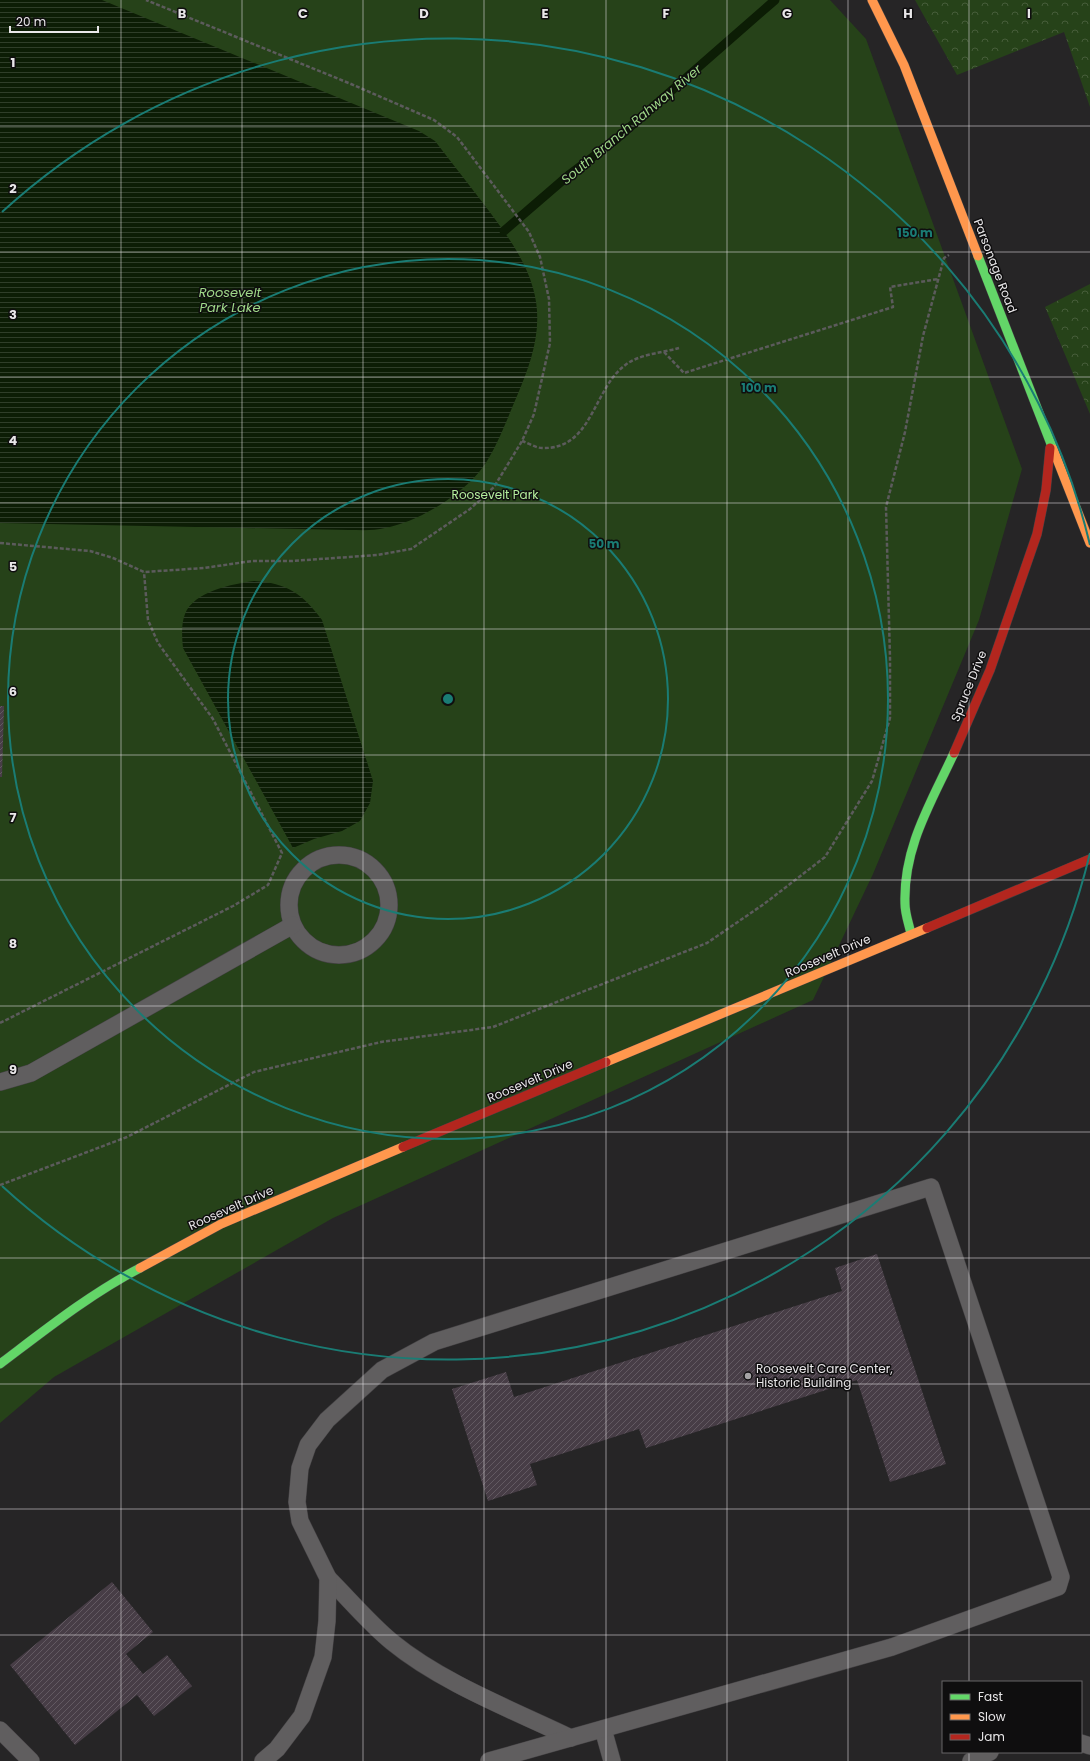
<svg xmlns="http://www.w3.org/2000/svg" width="1090" height="1761" viewBox="0 0 1090 1761" font-family="Poppins,sans-serif">
<defs>
<pattern id="forest-crowns" width="20" height="18" patternUnits="userSpaceOnUse"><rect width="20" height="18" fill="#264219"/><path d="M2 6a3 3 0 1 1 6 0M12 15a3 3 0 1 1 6 0" fill="none" stroke="#465d3a"/></pattern>
<pattern id="water-rules" width="6" height="5" patternUnits="userSpaceOnUse"><rect width="6" height="5" fill="#0c1d05"/><path d="M0 2.5h6" fill="none" stroke="#2f3e29"/></pattern>
<pattern id="building-hatch" width="6" height="6" patternUnits="userSpaceOnUse"><rect width="6" height="6" fill="#473d46"/><path d="M-1 1l2-2M0 6l6-6M5 7l2-2" fill="none" stroke="#625961"/></pattern>
</defs>
<rect width="100%" height="100%" fill="#262526"/>
<!-- forest -->
<g fill="url(#forest-crowns)">
<path d="M915 0H1090V107L1064 32 957 75Z"/>
<path d="M1090 284V414L1045 307Z"/>
</g>
<!-- green -->
<path fill="#264219" d="M0 0H830L866 39 1022 469 979 620 873 874 813 1000 333 1218 54 1377 0 1423Z"/>
<!-- water -->
<g fill="url(#water-rules)">
<path d="M0 0H102L419 131 435 141C451 162 467 182 483 203 503 230 524 256 533 288 544 326 532 361 517 396 507 419 497 447 483 467 464 494 418 522 385 528 374 531 361 530 349 530L0 523Z"/>
<path d="M254 581C287 583 303 594 322 620L373 781 370 803 360 821 342 831 314 839 293 848 183 648C182 637 181 624 185 614 194 591 233 584 254 581Z"/>
</g>
<g fill="none" stroke-linecap="round" stroke-linejoin="round">
<!-- stream -->
<path stroke="#0c1d05" stroke-width="9" d="M504 231 570 174 614 141 775 0"/>
</g>
<!-- building -->
<g fill="url(#building-hatch)">
<path d="M0 706H4L2 777H0Z"/>
<path d="M877 1254 946 1464 890 1482 857 1380 646 1448 639 1429 530 1464 537 1485 488 1501 452 1389 506 1372 514 1397 842 1291 835 1268Z"/>
<path d="M112 1582 153 1632 126 1654 143 1674 167 1655 192 1686 154 1716 137 1695 75 1745 10 1665Z"/>
</g>
<g fill="none" stroke-linecap="round" stroke-linejoin="round">
<defs>
<g id="lane">
<circle cx="339" cy="905" r="50"/>
<path d="M0 1082 31 1073 293 925"/>
<path d="M328 1578C349 1599 369 1623 392 1642 442 1683 513 1710 571 1738"/>
<path d="M603 1729 612 1761"/>
<path d="M0 1730 31 1761"/>
<path d="M1081 1743 1090 1746"/>
<path d="M263 1761 277 1749 302 1716 323 1657 327 1621 328 1578 300 1521 297 1502 300 1468 308 1445 327 1420 382 1370 434 1342 931 1187 1061 1577 1058 1587 892 1647 489 1761"/>
<path d="M971 1761 990 1752"/>
</g>
<g id="fast">
<path d="M978 256 1053 449"/>
<path d="M911 934C909 924 905 914 905 904 903 847 931 803 954 753"/>
<path d="M0 1364C45 1330 90 1294 140 1268"/>
</g>
<g id="slow">
<path d="M872 0 904 65 978 256"/>
<path d="M1053 449 1090 543"/>
<path d="M606 1062 927 928"/>
<path d="M140 1268 221 1224 403 1147"/>
</g>
<g id="jam">
<path d="M954 753 990 670 1037 534 1046 490 1050 448"/>
<path d="M927 928 1090 859"/>
<path d="M403 1147 606 1062"/>
</g>
</defs>
<!-- lane casing -->
<use href="#lane" stroke="#434143" stroke-width="18"/>
<!-- fast casing -->
<use href="#fast" stroke="#434143" stroke-width="10"/>
<!-- slow casing -->
<use href="#slow" stroke="#434143" stroke-width="10"/>
<!-- jam casing -->
<use href="#jam" stroke="#434143" stroke-width="10"/>
<!-- path -->
<g stroke="#5c5b5c" stroke-width="2.5" stroke-dasharray="4 2" stroke-linecap="butt">
<path d="M664 352 684 373 893 307 890 287 938 279"/>
<path d="M522 441C528 443 536 448 542 448 592 450 593 390 624 366 638 354 662 353 679 348"/>
<path d="M0 543 90 551 113 558 144 572 204 568 252 561H292L377 555 411 549 470 509 494 487 522 441 534 414 550 343 549 299 540 257 529 232 457 137 434 120 351 84 146 0"/>
<path d="M0 1023 233 906 268 885 282 853 213 719 158 643 148 620 144 572"/>
<path d="M0 1185 127 1137 254 1072 381 1042 493 1027 707 943 764 904 825 857 872 781 890 718V658L886 507 905 432 923 336 944 258 949 255"/>
</g>
<!-- lane -->
<use href="#lane" stroke="#605e5f" stroke-width="17"/>
<!-- fast -->
<use href="#fast" stroke="#63d668" stroke-width="9"/>
<!-- slow -->
<use href="#slow" stroke="#ff974d" stroke-width="9"/>
<!-- jam -->
<use href="#jam" stroke="#b3261e" stroke-width="9"/>
</g>
<!-- grid -->
<path fill="none" stroke="#e9e7e9" stroke-width="1" stroke-opacity="0.55" d="M121 0V1761M242 0V1761M363 0V1761M484 0V1761M606 0V1761M727 0V1761M848 0V1761M969 0V1682M0 126H1090M0 252H1090M0 377H1090M0 503H1090M0 629H1090M0 755H1090M0 880H1090M0 1006H1090M0 1132H1090M0 1258H1090M0 1384H1090M0 1509H1090M0 1635H1090M969 1752V1761"/>
<!-- distance rings -->
<g fill="none" stroke="#1a7c74" stroke-width="2">
<circle cx="448" cy="699" r="220"/>
<circle cx="448" cy="699" r="440"/>
<path d="M1090 853A660 660 0 0 1 2 1186M2 212A660 660 0 0 1 1090 545"/>
</g>
<!-- markers -->
<circle fill="#a5a3a5" stroke="#0f0e0f" stroke-width="1.5" cx="748" cy="1376" r="4"/>
<g text-anchor="middle" stroke-width="3" stroke-linejoin="round" paint-order="stroke">
<!-- street labels -->
<g font-size="12" fill="#e9e7e9" stroke="#0f0e0f">
<text transform="translate(995 266) rotate(69)" y="4">Parsonage Road</text>
<text transform="translate(969 686) rotate(-68)" y="4">Spruce Drive</text>
<text transform="translate(828 956) rotate(-23)" y="4">Roosevelt Drive</text>
<text transform="translate(530 1081) rotate(-23)" y="4">Roosevelt Drive</text>
<text transform="translate(231 1208) rotate(-24)" y="4">Roosevelt Drive</text>
</g>
<!-- park labels -->
<g font-size="12" fill="#b4ee9d" stroke="#0f0e0f">
<text x="495" y="499">Roosevelt Park</text>
</g>
<!-- poi labels -->
<g font-size="12" fill="#e9e7e9" stroke="#0f0e0f" text-anchor="start">
<text x="756" y="1373">Roosevelt Care Center,<tspan x="756" dy="14">Historic Building</tspan></text>
</g>
<!-- water labels -->
<g font-size="13" font-style="italic" fill="#9fd888" stroke="#0f0e0f">
<text transform="translate(631 124) rotate(-40)" y="5">South Branch Rahway River</text>
<text x="230" y="297">Roosevelt<tspan x="230" dy="15">Park Lake</tspan></text>
</g>
</g>
<g font-size="13" text-anchor="middle" font-weight="bold" fill="#e9e7e9" stroke="#0f0e0f" stroke-width="3" stroke-linejoin="round" paint-order="stroke">
<text x="182" y="18">B</text>
<text x="303" y="18">C</text>
<text x="424" y="18">D</text>
<text x="545" y="18">E</text>
<text x="666" y="18">F</text>
<text x="787" y="18">G</text>
<text x="908" y="18">H</text>
<text x="1029" y="18">I</text>
<text x="13" y="67">1</text>
<text x="13" y="193">2</text>
<text x="13" y="319">3</text>
<text x="13" y="445">4</text>
<text x="13" y="571">5</text>
<text x="13" y="696">6</text>
<text x="13" y="822">7</text>
<text x="13" y="948">8</text>
<text x="13" y="1074">9</text>
</g>
<circle cx="448" cy="699" r="6" fill="#1a7c74" stroke="#0f0e0f" stroke-width="2"/>
<g font-size="12" text-anchor="middle" font-weight="bold" fill="#1a7c74" stroke="#0f0e0f" stroke-width="3" stroke-linejoin="round" paint-order="stroke">
<text x="915" y="237">150 m</text>
<text x="759" y="392">100 m</text>
<text x="604" y="548">50 m</text>
</g>
<!-- legend -->
<rect x="942" y="1681" width="140" height="72" fill="#0f0e0f" stroke="#666566"/>
<rect x="950" y="1694" width="20" height="6" fill="#63d668" stroke="#666566"/>
<text x="978" y="1701" font-size="12" fill="#e9e7e9">Fast</text>
<rect x="950" y="1714" width="20" height="6" fill="#ff974d" stroke="#666566"/>
<text x="978" y="1721" font-size="12" fill="#e9e7e9">Slow</text>
<rect x="950" y="1734" width="20" height="6" fill="#b3261e" stroke="#666566"/>
<text x="978" y="1741" font-size="12" fill="#e9e7e9">Jam</text>
<!-- scale -->
<path d="M10 26v6h88v-6" fill="none" stroke="#e9e7e9" stroke-width="2"/>
<text x="16" y="26" font-size="12" fill="#e9e7e9" stroke="#0f0e0f" stroke-width="3" paint-order="stroke">20 m</text>
</svg>
